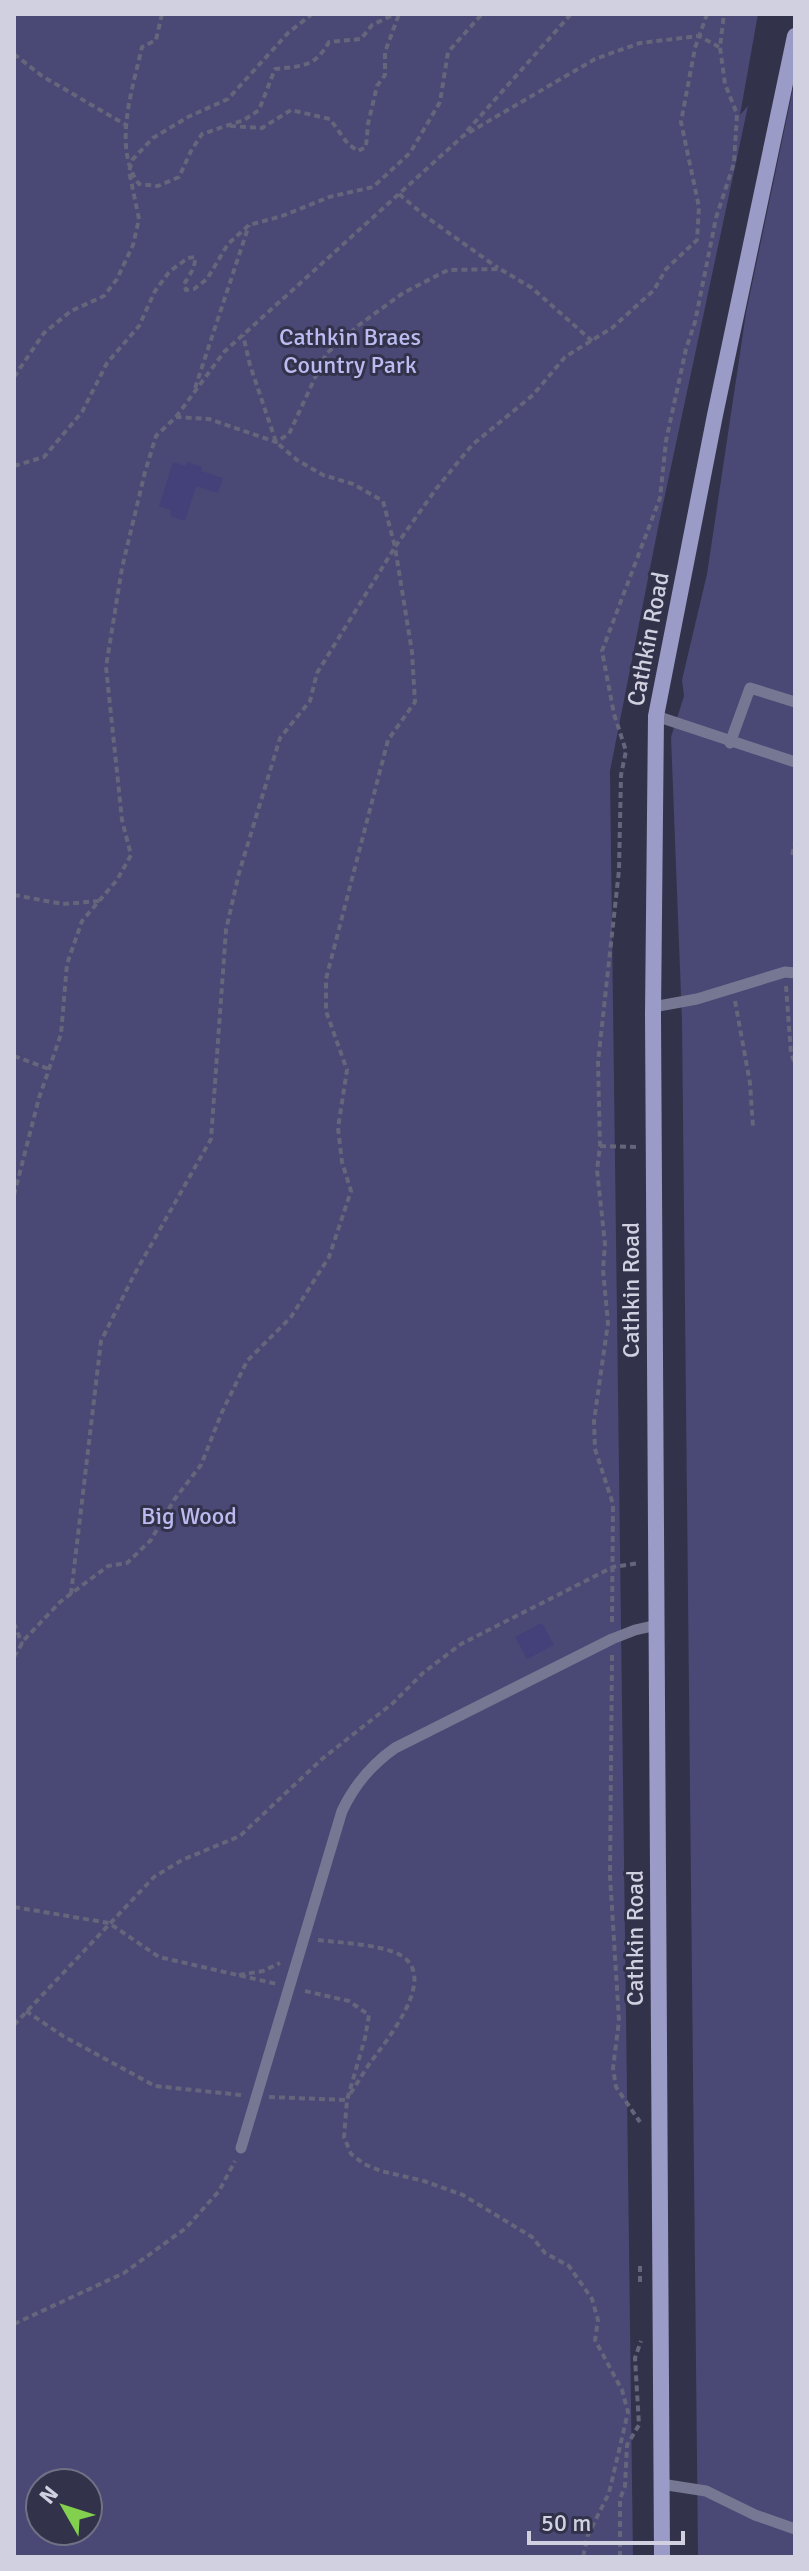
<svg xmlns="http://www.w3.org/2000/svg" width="809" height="2571" viewBox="0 0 809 2571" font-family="Signika,sans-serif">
<rect width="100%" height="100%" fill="#32324a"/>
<!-- green -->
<g fill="#4a4874" fill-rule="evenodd">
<path d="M14 14H758L740 115 748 106 658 528 610 771 633 2557H14ZM40 2483H88V2531H40Z"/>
<path d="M795 79V2557H698L682 1021 671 737 684 696 682 680 707 574 746 313Z"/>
</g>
<!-- building -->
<g fill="#44407a">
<path d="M173 462 186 466 187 462 202 467 201 471 223 478 218 493 196 486 185 521 170 516 171 510 159 506Z"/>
<path d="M542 1623 554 1645 527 1659 515 1637Z"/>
</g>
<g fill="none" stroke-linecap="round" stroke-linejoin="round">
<!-- path -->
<g stroke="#65657b" stroke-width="4" stroke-dasharray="6 4" stroke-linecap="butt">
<path d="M162 14 156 40 142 47C133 87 112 149 139 184L158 186 179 177 191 151 202 134 244 120 259 110 275 69C303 66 315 67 329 42L361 39 372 25 395 14"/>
<path d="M14 54 42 76 126 125"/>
<path d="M230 126 262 128 291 110 330 119 348 144 358 151 366 147 368 124 377 86 385 75V52L399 14"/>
<path d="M467 131 571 14"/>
<path d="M399 194 425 216 498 268"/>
<path d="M14 377 44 333 71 311 104 296 117 279 133 245 139 219 129 171 133 159 153 138 188 117 228 99 288 33 312 14"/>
<path d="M195 388 249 225"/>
<path d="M176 417 224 352 463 136 595 59 640 43 699 36 719 47"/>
<path d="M14 466 44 457 82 412 107 363 139 326 155 291 170 271 188 258 195 257C196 267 189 276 184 284L186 290 194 289 207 279 228 244 249 225 282 216 329 197 373 187 410 153 440 102 448 52 482 14"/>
<path d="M792 855 795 843"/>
<path d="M14 895 63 904 99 901"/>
<path d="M786 986 791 1054 795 1063"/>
<path d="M735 1001 750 1083 753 1127"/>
<path d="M14 1056 49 1069"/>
<path d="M600 1146 638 1147"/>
<path d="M14 1195 39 1098 61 1034 67 964 82 921 117 880 131 855 122 820 106 667 122 568 145 472 156 436 176 417 209 419 276 442 289 434 326 354 359 325 403 293 448 270 500 269 532 288 592 341"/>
<path d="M71 1594 101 1341 134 1275 211 1139 226 930 239 873 280 738 310 701 317 673 395 547 383 501 353 484 323 475 297 460 276 442 250 365 243 335"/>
<path d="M612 1622 613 1504 595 1449 594 1421 608 1323 603 1270 605 1244 597 1170 600 1146 598 1062 619 870 621 775 626 751 614 714 602 651 660 498 666 441 686 349 695 322 716 218 734 163 737 114 725 84 720 47 724 14"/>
<path d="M14 1623 22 1644"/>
<path d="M612 1655 610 1876 619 2021 613 2068 616 2087 640 2122"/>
<path d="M14 1657 24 1640 60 1602 108 1566 127 1563 151 1540 174 1500 201 1465 222 1412 247 1361 291 1317 329 1257 351 1191 342 1162 338 1128 347 1070 326 1011V979L388 740 415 702 412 652 395 547 436 489 472 445 533 395 565 357 612 328 654 290 666 269 697 240 699 207 681 122 695 48 707 14"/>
<path d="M14 1907 109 1923 159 1957 277 1984"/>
<path d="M318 1940C341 1943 382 1944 402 1956 438 1979 386 2041 370 2063 363 2073 357 2084 350 2094"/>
<path d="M239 1975 263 1971 280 1963"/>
<path d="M305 1991 349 2001 369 2015 365 2038 347 2100 344 2137 351 2154 364 2164 381 2171 424 2181 463 2195 532 2237 545 2253 569 2266 592 2299 598 2320 595 2340 622 2390 628 2412 609 2493 588 2535 583 2557"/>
<path d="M26 2011 63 2036 155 2086 241 2095"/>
<path d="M14 2025 154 1877 182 1860 240 1836 322 1759 393 1703 423 1673 461 1644 613 1567 640 1563"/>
<path d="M269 2097 347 2100"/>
<path d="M640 2266V2285"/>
<path d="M14 2324 124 2273 186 2228 219 2191 235 2161"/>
<path d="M620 2557V2499L625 2486 627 2445 639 2425 635 2358 641 2341"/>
</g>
<!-- service -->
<g stroke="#767793" stroke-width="11">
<path d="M656 716 795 762"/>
<path d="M730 743 750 688 795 702"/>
<path d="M653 1007 697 999 785 972 795 973"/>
<path d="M241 2148 342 1811C355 1784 371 1765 395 1748L612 1639 635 1630 657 1625"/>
<path d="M661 2484 706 2491 755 2515 795 2529"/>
</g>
<!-- secondary -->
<path stroke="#9b9bc8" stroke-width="16" d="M662 2557 653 1015 656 716 715 415 795 36"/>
</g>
<g text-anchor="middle" stroke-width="6" stroke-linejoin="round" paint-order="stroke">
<!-- park labels -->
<g font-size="24" fill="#bbbbf1" stroke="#32324a">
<text x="350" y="345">Cathkin Braes<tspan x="350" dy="28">Country Park</tspan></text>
<text x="189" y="1524">Big Wood</text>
</g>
<!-- street labels -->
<g font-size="24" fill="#d0d0e0" stroke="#32324a">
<text transform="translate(648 639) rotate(-79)" y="8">Cathkin Road</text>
<text transform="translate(631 1290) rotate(-90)" y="8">Cathkin Road</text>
<text transform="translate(635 1938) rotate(-90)" y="8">Cathkin Road</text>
</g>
</g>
<!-- border -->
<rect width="809" height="2571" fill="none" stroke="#d0d0e0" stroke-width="32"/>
<!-- north arrow -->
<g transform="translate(64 2507) rotate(309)"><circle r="38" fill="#32324a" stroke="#717186" stroke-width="2"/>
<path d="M0-6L14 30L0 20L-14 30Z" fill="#83d04e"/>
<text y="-12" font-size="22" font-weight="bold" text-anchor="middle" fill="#d0d0e0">N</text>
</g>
<!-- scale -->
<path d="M529 2531v12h154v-12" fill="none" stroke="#d0d0e0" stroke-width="4"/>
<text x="541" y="2531" font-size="24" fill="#d0d0e0" stroke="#32324a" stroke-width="6" paint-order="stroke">50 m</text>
</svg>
